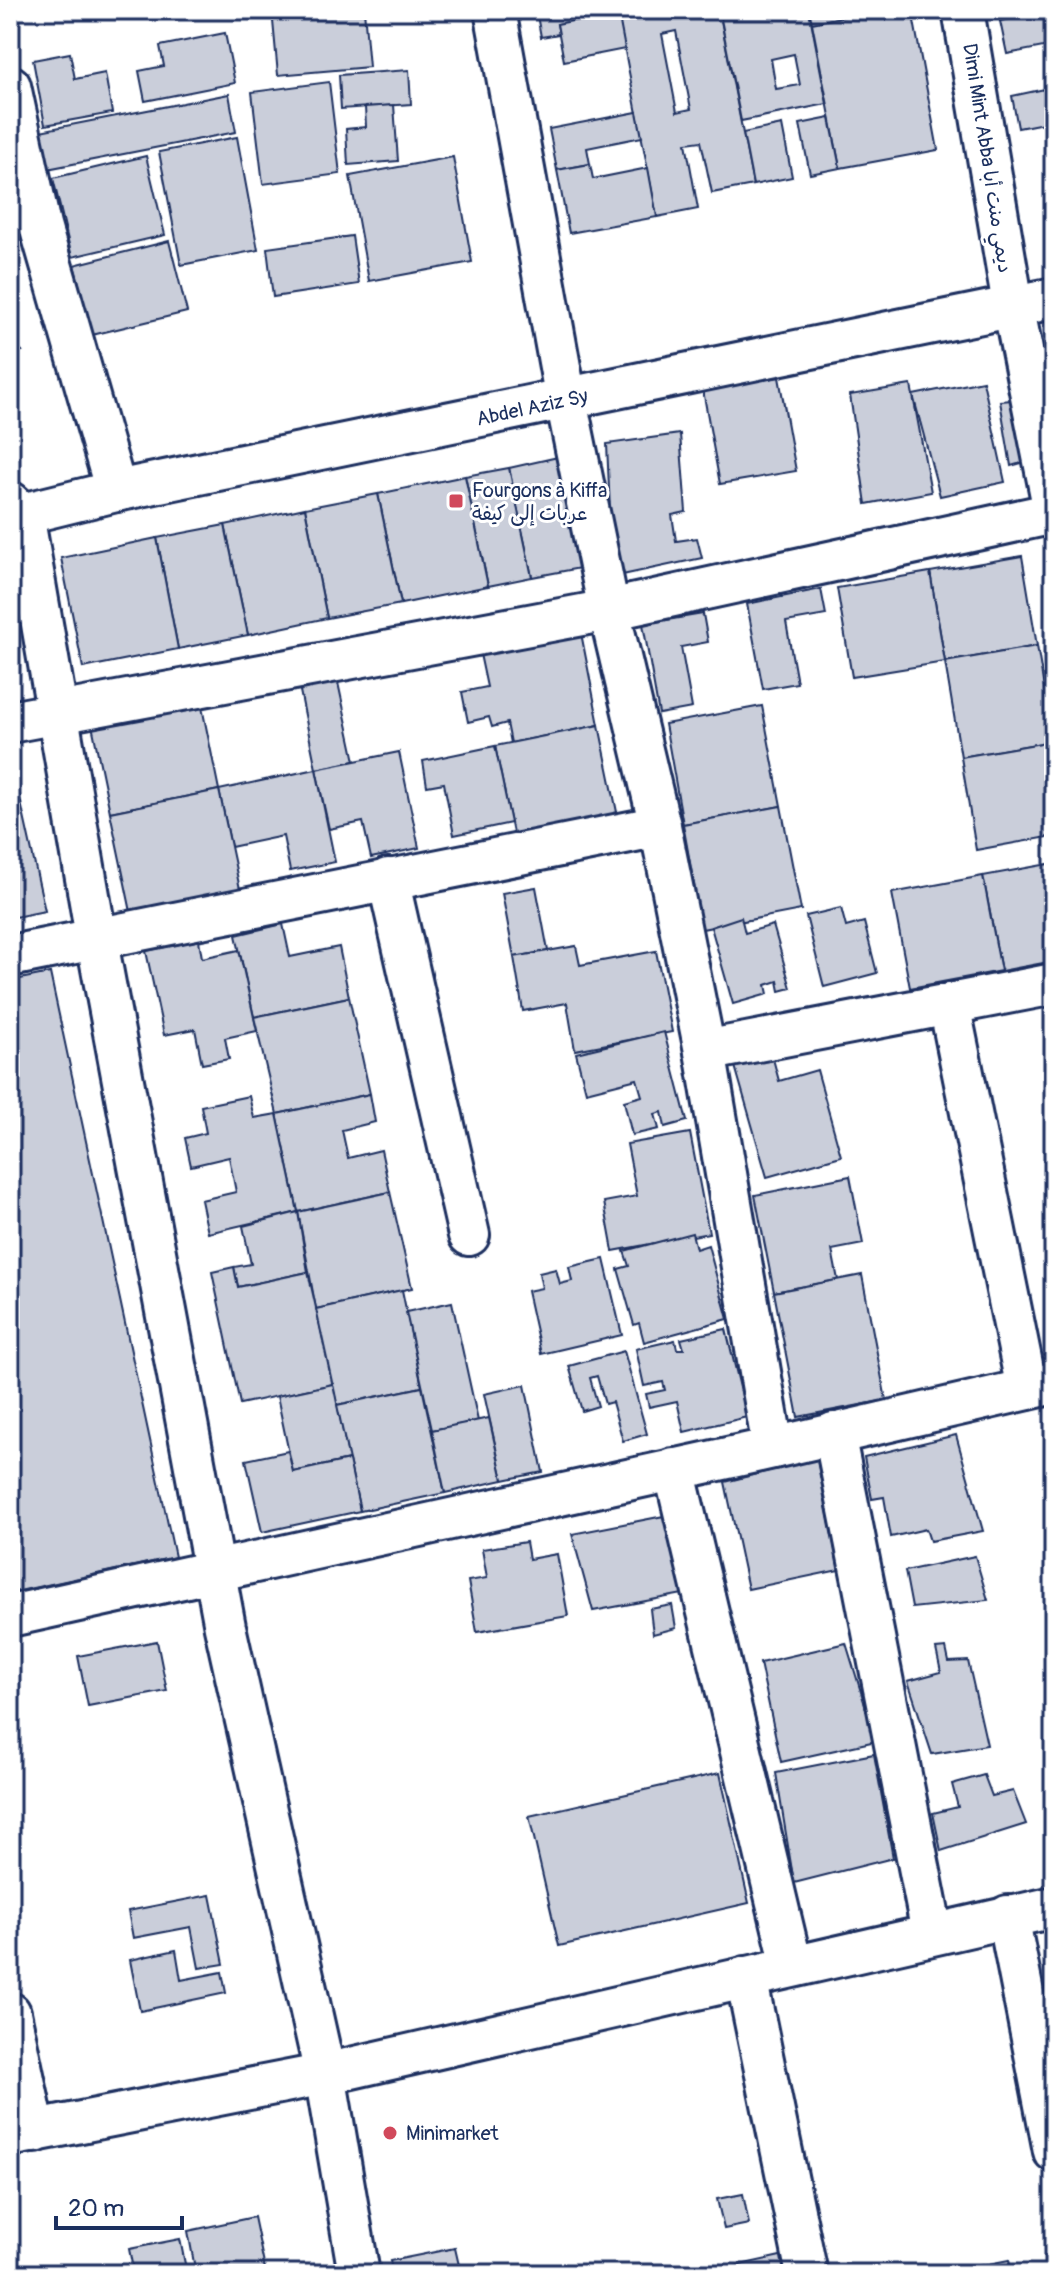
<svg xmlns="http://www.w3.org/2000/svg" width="1064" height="2284" viewBox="0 0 1064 2284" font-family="Pangolin,'Playpen Sans Arabic',sans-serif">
<rect width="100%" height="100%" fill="#fff"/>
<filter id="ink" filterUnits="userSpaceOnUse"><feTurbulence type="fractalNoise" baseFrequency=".0125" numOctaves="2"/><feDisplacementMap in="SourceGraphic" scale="16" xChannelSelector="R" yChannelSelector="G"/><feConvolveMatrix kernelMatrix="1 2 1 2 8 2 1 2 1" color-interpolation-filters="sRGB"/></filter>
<g filter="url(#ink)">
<!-- building -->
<g fill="#caceda" stroke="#1b2f5e" stroke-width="2" fill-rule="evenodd">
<path d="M272 10H364L369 67 278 75Z"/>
<path d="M536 10H617L618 12 557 24 559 34 541 37Z"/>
<path d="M617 10H719L753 185 712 193 701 141 686 143 698 209 657 217ZM676 31 691 109 677 112 662 34Z"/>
<path d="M738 10H809L827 104 741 121 720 14ZM794 54 800 85 776 89 771 59Z"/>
<path d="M809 10H877L812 23Z"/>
<path d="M877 10H912L938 150 840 168 812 23Z"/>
<path d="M998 10H1038L1039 13 1000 21Z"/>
<path d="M1054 10V45L1007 54 1000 21Z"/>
<path d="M618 12 625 49 564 61 557 24Z"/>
<path d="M225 33 235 83 145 101 139 71 164 66 160 46Z"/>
<path d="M70 53 75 79 105 73 112 113 45 125 33 60Z"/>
<path d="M409 70 411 104 341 109 339 75Z"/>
<path d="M329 82 340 174 263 184 252 92Z"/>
<path d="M1054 87V121L1018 128 1012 96Z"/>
<path d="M229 94 236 132 47 169 40 131Z"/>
<path d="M394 105 398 161 348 165 346 129 366 127 365 107Z"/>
<path d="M637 112 642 137 587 148 590 164 557 170 549 129Z"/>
<path d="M830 118 840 168 810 174 800 124Z"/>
<path d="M782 125 792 177 753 185 743 133Z"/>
<path d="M237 137 258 250 181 265 159 152Z"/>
<path d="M146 156 165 235 72 257 53 178Z"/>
<path d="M453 157 472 262 369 281 350 176Z"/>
<path d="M590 164 593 179 648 168 657 217 569 233 557 170Z"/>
<path d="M352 236 359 284 273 297 267 248Z"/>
<path d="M169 241 187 312 92 335 74 265Z"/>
<path d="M10 339 22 351 10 355Z"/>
<path d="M779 377 796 471 720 484 703 390Z"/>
<path d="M983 381 1005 482 940 496 913 395Z"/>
<path d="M911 385 931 492 866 504 850 395Z"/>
<path d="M1012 400 1025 462 1011 466 1000 401Z"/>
<path d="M680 434 686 512 672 515 676 541 697 538 702 558 613 577 607 444Z"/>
<path d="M558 457 580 568 532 577 509 468Z"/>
<path d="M509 468 532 577 488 586 465 476Z"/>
<path d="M465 476 488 586 401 604 378 494Z"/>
<path d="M378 494 401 604 327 618 305 508Z"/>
<path d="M305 508 327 618 248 635 225 525Z"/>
<path d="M225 525 248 635 178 649 157 538Z"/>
<path d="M157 538 178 649 83 668 61 558Z"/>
<path d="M1022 556 1037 646 945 662 930 572Z"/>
<path d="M930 572 945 662 852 677 837 588Z"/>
<path d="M821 589 826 615 786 622 797 683 763 689 747 604Z"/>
<path d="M703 614 708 642 681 647 692 708 659 714 643 624Z"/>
<path d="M581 633 599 725 511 743 507 723 492 727 489 717 468 722 462 692 487 687 480 654Z"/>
<path d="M1037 646 1053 741 961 757 945 662Z"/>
<path d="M337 678 355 761 316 769 299 686Z"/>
<path d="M201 702 219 790 110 812 92 725Z"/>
<path d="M762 706 781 806 683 824 665 724Z"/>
<path d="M599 725 618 817 514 838 495 746Z"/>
<path d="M1053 741 1054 836 976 850 961 757Z"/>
<path d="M495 746 511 823 454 835 444 783 427 786 423 761Z"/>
<path d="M399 752 419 848 371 858 363 822 329 829 316 769Z"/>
<path d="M10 753 45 911 10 918Z"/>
<path d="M316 769 335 862 290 871 283 836 231 847 219 790Z"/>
<path d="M219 790 240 889 131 912 110 812Z"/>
<path d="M781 806 801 910 702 929 683 824Z"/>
<path d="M1054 863V961L1001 971 983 876Z"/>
<path d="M983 876 1001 971 910 988 892 893Z"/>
<path d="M536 887 548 951 514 957 502 893Z"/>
<path d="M841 908 846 927 864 922 877 973 824 987 806 916Z"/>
<path d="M741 917 745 933 773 925 791 988 780 991 778 981 766 985 768 994 733 1004 711 927Z"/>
<path d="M283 924 290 957 339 947 349 997 254 1017 236 935Z"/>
<path d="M199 940 202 958 239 950 257 1031 225 1038 229 1059 202 1064 195 1029 164 1035 146 951Z"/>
<path d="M576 946 580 965 656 951 672 1032 575 1050 567 1003 523 1011 514 957Z"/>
<path d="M50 973 175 1557 10 1593V981Z"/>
<path d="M349 997 370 1094 277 1114 254 1017Z"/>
<path d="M664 1032 687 1121 665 1127 662 1112 655 1114 659 1129 632 1135 624 1101 642 1096 637 1079 586 1092 576 1053Z"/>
<path d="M772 1055 779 1081 817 1070 841 1156 767 1177 735 1066Z"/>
<path d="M370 1094 375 1122 342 1130 348 1158 381 1150 390 1192 298 1212 277 1114Z"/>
<path d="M249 1096 254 1118 277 1114 298 1212 208 1233 201 1200 236 1192 229 1157 191 1166 185 1138 206 1133 201 1106Z"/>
<path d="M690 1133 709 1233 613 1251 604 1202 637 1196 627 1144Z"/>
<path d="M850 1176 863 1244 832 1250 838 1280 774 1292 755 1195Z"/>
<path d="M390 1192 412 1288 316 1309 298 1212Z"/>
<path d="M298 1212 308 1272 238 1287 234 1267 251 1264 243 1226Z"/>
<path d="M692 1233 696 1249 708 1245 728 1319 644 1342 639 1323 634 1325 618 1269 629 1266 624 1251Z"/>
<path d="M604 1259 622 1335 541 1354 527 1291 542 1288 539 1273 556 1269 560 1284 572 1281 569 1267Z"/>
<path d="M234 1267 238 1287 308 1272 333 1384 240 1404 212 1272Z"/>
<path d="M862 1275 886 1400 798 1417 774 1292Z"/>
<path d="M402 1290 422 1387 337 1405 316 1309Z"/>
<path d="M452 1302 478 1421 432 1430 406 1312Z"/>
<path d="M726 1329 747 1417 684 1432 677 1401 649 1407 646 1394 665 1390 663 1382 644 1386 636 1349 675 1340 677 1349H684L681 1339Z"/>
<path d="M624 1351 647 1434 623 1441 612 1402 605 1404 597 1376 590 1378 598 1406 582 1411 569 1366Z"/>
<path d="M333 1384 349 1460 293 1472 277 1396Z"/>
<path d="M525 1385 543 1472 503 1480 484 1394Z"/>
<path d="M422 1387 445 1493 360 1511 337 1405Z"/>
<path d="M489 1418 503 1480 445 1493 432 1430Z"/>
<path d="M956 1435 983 1531 930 1541 926 1529 891 1537 884 1497 872 1499 864 1457Z"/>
<path d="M288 1451 293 1472 349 1460 360 1511 262 1532 246 1460Z"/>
<path d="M817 1459 839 1570 748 1589 725 1482Z"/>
<path d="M669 1515 683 1594 593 1611 572 1534Z"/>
<path d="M526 1542 529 1559 557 1554 568 1616 477 1632 468 1581 487 1578 482 1549Z"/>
<path d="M975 1556 988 1600 912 1608 905 1571Z"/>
<path d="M672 1605 676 1628 653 1634 650 1609Z"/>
<path d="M157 1641 167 1691 88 1706 78 1656Z"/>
<path d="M846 1643 876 1741 781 1762 760 1663Z"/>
<path d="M946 1648 949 1662 968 1661 987 1745 932 1754 908 1681 941 1672 936 1649Z"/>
<path d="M874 1754 893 1858 794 1883 776 1773Z"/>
<path d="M720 1773 749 1903 559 1946 529 1816Z"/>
<path d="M984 1775 992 1796 1013 1791 1026 1824 941 1851 933 1813 958 1807 952 1784Z"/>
<path d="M210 1895 224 1964 199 1968 191 1927 133 1938 128 1911Z"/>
<path d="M176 1950 181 1980 222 1972 226 1993 140 2011 130 1960Z"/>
<path d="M743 2194 749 2224 724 2229 717 2199Z"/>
<path d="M254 2217 266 2274H196L188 2231Z"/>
<path d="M180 2239 187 2274H134L129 2249Z"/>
<path d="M455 2248 461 2274H393L390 2261Z"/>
<path d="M785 2255 789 2274H699Z"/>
<path d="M1009 2260 1012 2274H937Z"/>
</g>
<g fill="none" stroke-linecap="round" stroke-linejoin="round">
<defs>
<g id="street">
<path d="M495 10 566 400 609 610 660 826 705 1051 773 1448"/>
<path d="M963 10 1013 305 1054 511"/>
<path d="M10 86 40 226 116 491"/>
<path d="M10 502 23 514 96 936 225 1627 325 2074 359 2274"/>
<path d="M10 517 116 491 1054 298"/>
<path d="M10 722 609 610 1054 513"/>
<path d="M388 879 469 1235"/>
<path d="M10 956 660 826"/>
<path d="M949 1004 1027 1389"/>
<path d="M705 1051 1054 984"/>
<path d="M834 1433 932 1933"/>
<path d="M674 1469 792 1966"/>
<path d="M10 1616 773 1448 1054 1383"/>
<path d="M1008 1916 1054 2151"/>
<path d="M746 1977 807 2274"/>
<path d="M10 2013 35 2132"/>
<path d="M10 2136 325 2074 1054 1907"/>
</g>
</defs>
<!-- street casing -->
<use href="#street" stroke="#1b2f5e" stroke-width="46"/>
<!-- street -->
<use href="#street" stroke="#fff" stroke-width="40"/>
</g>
</g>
<!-- markers -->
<g fill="#d1495b" stroke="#fff" stroke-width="3">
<rect x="448" y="493" width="16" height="16" rx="4"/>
<circle cx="390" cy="2133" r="8"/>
</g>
<g text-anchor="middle" stroke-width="6" stroke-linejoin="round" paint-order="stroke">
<!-- street labels -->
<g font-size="20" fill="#1b2f5e" stroke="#fff">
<text transform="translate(988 158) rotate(81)" y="7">Dimi Mint Abba ديمي منت أبا</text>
<text transform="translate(532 407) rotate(-12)" y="7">Abdel Aziz Sy</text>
</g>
<!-- poi labels -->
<g font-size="20" fill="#1b2f5e" stroke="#fff" text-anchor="start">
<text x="472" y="497">Fourgons à Kiffa<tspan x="472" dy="23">عربات إلى كيفة</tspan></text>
<text x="406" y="2140">Minimarket</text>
</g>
</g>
<!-- margin -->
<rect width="1064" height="2284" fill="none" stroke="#fff" stroke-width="40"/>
<rect x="20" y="20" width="1024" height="2244" fill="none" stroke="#1b2f5e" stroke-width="3" filter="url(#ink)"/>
<!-- scale -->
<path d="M56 2216v12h126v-12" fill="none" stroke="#1b2f5e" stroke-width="4"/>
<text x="68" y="2216" font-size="24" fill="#1b2f5e" stroke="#ffffff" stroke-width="6" paint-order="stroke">20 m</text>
</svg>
